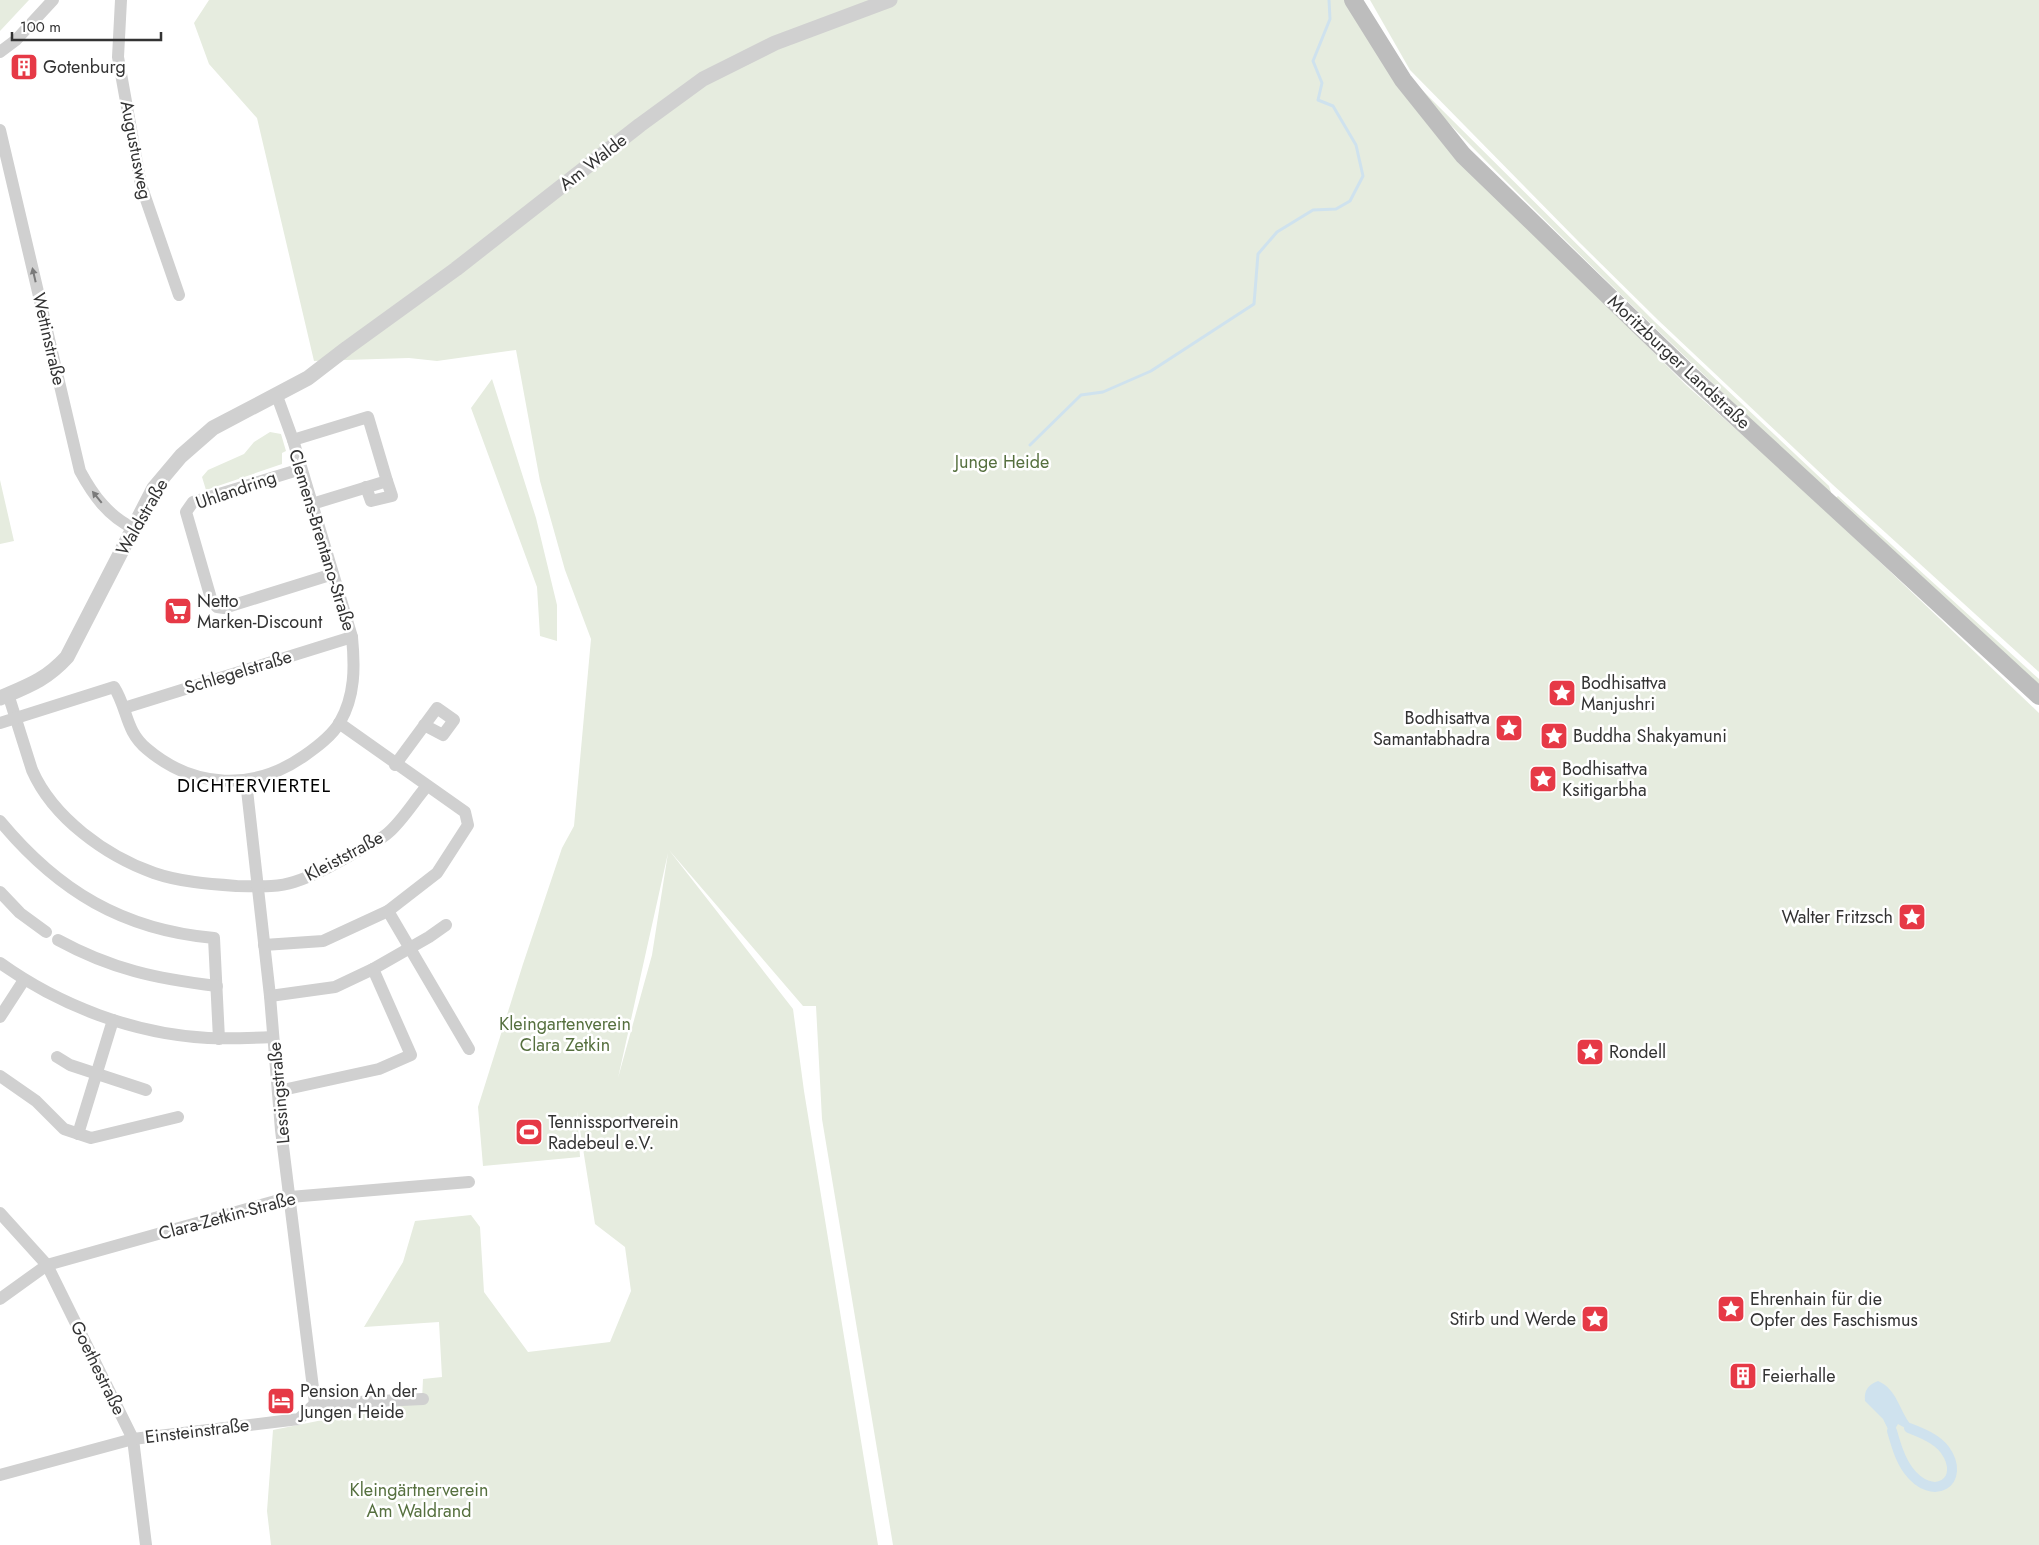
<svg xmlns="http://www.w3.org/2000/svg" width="2039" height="1545" viewBox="0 0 2039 1545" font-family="Jost,sans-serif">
<rect width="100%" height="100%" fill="#fff"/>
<!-- green -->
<g fill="#e6ecdf" fill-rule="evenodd">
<path d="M0 0H29L0 31Z"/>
<path d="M209 0H1344L1361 29 1516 214 1686 385 1799 485 2039 713V1545H893L822 1119 816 1006H803L669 850 793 1009 804 1091 878 1545H271L267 1511 273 1430 422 1400 423 1379 442 1377 439 1322 364 1327 403 1262 415 1221 471 1215 480 1227 484 1292 528 1352 610 1342 631 1291 625 1247 595 1224 577 1111 580 1157 483 1166 478 1107 523 964 562 848 574 826 591 639 565 570 540 481 516 350 437 361 409 358 314 361 257 118 209 64 194 23ZM668 853 652 955 618 1078Z"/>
<path d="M1370 0H2039V672L1832 484 1658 320 1579 242 1410 70Z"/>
<path d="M1414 87H1419L1655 322 1829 486 1831 492 1828 493C1688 360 1548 227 1414 87Z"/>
<path d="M492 379 536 518 557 605V641L540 636 537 587 471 408Z"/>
<path d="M270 432 281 434 286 451 282 453V464L206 490 202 477 208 470 244 454 254 442Z"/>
<path d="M0 480 14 541 0 544Z"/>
<path d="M1838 496 2039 679V687L1834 499Z"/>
</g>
<!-- water -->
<path fill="#cfe2ee" d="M1878 1381C1897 1389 1899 1410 1911 1425L1907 1429 1898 1424 1895 1429 1889 1431 1883 1419 1865 1401C1864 1390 1868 1385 1878 1381Z"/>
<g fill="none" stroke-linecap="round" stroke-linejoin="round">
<!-- stream -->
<path stroke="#cfe2ee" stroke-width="3" d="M1030 445 1081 395 1103 392 1151 371 1254 304 1258 254 1277 232 1313 210 1336 209 1350 201 1363 176 1356 145 1333 106 1318 100 1322 83 1313 61 1330 19 1329 0"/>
<!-- canal -->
<path stroke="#cfe2ee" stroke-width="10" d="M1892 1431C1896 1445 1900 1459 1908 1470 1933 1504 1967 1481 1945 1450 1937 1439 1922 1433 1909 1428"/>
<!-- minor -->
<g stroke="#d0d0d0" stroke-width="12">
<path d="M121 0 118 57 141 185 179 295"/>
<path d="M0 52 16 40 53 0"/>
<path d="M0 130 80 471C93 495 108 516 133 528"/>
<path d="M293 440 368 417 387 481 312 504"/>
<path d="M301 469 193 502 186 512 212 602 217 607 224 608 333 574"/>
<path d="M366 487 371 501 392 496 387 481"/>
<path d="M8 694 32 770C53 818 106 856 154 873 180 882 209 884 237 886 255 886 276 888 294 882 319 874 342 860 365 847 372 842 382 839 388 833 403 820 414 801 427 786"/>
<path d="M124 708 352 637"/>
<path d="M0 723 114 687C128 709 125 731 147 749 194 789 254 791 304 756 317 747 332 736 340 722 355 696 355 667 352 637L293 440 277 396"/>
<path d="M395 765 437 708 454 720 443 735 424 725"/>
<path d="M246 781 270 996 281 1130 315 1404"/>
<path d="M0 821C58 891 123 930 214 938L219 1039"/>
<path d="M0 892 20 913 46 932"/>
<path d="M388 911 469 1049"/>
<path d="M58 940C111 969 157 979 217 986"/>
<path d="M264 945 323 941 388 911 437 873 468 825 465 812 339 723"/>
<path d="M0 963C60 1006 134 1034 208 1038 230 1039 252 1038 273 1037"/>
<path d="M270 996 335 987 373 969 429 937 446 925"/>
<path d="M0 1017 24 980"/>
<path d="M57 1057 70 1065 146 1090"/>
<path d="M0 1076 36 1101 64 1129 91 1138 178 1117"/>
<path d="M278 1091 379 1069 411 1055 373 969"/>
<path d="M78 1134 113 1020"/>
<path d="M0 1213 47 1265 133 1439 146 1545"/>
<path d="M0 1299 47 1265 290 1197 469 1182"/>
<path d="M0 1475 133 1439 299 1419 315 1404 423 1399"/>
</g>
<!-- tertiary -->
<path stroke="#d0d0d0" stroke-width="15" d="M0 698C28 686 46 680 67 657L154 488 181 456 213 428 308 378 347 348 456 269 640 125 703 79 775 43 890 0"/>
<!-- secondary -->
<path stroke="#bdbdbd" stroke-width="18" d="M1353 0 1403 80 1463 155 1687 372 2039 696"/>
</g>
<!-- one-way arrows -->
<defs><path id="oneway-solid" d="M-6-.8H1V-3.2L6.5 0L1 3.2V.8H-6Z" transform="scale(1.25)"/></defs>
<g fill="#7a7a7a">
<use href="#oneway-solid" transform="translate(34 275) rotate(-103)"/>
<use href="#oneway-solid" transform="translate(97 497) rotate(-129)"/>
</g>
<!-- icons -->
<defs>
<symbol id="building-square" viewBox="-11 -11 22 22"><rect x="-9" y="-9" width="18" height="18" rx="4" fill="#e63946" stroke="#fff"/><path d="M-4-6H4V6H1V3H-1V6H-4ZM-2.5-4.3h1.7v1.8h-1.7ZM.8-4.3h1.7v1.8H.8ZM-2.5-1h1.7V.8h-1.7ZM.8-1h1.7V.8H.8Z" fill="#fff"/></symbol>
<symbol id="supermarket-square" viewBox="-11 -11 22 22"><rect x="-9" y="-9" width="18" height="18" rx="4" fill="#e63946" stroke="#fff"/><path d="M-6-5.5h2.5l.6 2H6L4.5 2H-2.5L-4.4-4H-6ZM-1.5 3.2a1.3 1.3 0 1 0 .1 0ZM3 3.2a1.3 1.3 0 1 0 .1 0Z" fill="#fff"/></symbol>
<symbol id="sight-square" viewBox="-11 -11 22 22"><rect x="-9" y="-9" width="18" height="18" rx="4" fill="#e63946" stroke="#fff"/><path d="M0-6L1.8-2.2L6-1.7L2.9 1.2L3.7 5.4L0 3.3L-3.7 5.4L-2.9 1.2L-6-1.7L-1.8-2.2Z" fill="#fff"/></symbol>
<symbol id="stadium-square" viewBox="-11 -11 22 22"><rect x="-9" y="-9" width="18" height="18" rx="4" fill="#e63946" stroke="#fff"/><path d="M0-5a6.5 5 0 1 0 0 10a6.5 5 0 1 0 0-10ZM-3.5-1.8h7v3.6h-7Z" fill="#fff"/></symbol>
<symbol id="hotel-square" viewBox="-11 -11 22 22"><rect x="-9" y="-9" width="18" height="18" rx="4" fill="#e63946" stroke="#fff"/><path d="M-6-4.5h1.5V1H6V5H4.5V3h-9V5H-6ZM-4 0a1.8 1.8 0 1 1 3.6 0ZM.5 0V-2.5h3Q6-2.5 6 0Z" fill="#fff"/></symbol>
</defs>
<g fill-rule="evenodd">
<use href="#building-square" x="8" y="51" width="32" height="32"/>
<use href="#supermarket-square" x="162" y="595" width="32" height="32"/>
<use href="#sight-square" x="1546" y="677" width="32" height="32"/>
<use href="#sight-square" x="1493" y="712" width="32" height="32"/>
<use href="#sight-square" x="1538" y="720" width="32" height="32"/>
<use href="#sight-square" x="1527" y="763" width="32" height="32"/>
<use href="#sight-square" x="1896" y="901" width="32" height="32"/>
<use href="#sight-square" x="1574" y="1036" width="32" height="32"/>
<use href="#stadium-square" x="513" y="1116" width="32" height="32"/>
<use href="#sight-square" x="1715" y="1293" width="32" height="32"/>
<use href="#sight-square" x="1579" y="1303" width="32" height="32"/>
<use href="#building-square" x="1727" y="1360" width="32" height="32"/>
<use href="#hotel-square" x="265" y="1385" width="32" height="32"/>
</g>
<g text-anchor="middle" stroke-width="5" stroke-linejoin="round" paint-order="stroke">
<!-- poi labels -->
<g font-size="18" fill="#333" stroke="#fff" text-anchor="start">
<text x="43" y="73">Gotenburg</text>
<text x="197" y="607">Netto<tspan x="197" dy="21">Marken-Discount</tspan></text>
<text x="1581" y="689">Bodhisattva<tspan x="1581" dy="21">Manjushri</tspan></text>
<text x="1490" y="724" text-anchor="end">Bodhisattva<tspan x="1490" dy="21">Samantabhadra</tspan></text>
<text x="1573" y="742">Buddha Shakyamuni</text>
<text x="1562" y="775">Bodhisattva<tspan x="1562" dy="21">Ksitigarbha</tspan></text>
<text x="1893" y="923" text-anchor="end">Walter Fritzsch</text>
<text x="1609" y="1058">Rondell</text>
<text x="548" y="1128">Tennissportverein<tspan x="548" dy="21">Radebeul e.V.</tspan></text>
<text x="1750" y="1305">Ehrenhain für die<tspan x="1750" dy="21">Opfer des Faschismus</tspan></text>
<text x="1576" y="1325" text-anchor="end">Stirb und Werde</text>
<text x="1762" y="1382">Feierhalle</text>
<text x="300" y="1397">Pension An der<tspan x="300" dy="21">Jungen Heide</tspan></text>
</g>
<!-- street labels -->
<g font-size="18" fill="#333" stroke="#fff">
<text transform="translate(136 150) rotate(79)" y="6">Augustusweg</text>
<text transform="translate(593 162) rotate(-38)" y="6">Am Walde</text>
<text transform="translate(49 339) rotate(77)" y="6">Wettinstraße</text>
<text transform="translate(1679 362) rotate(43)" y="6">Moritzburger Landstraße</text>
<text transform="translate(236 490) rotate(-19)" y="6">Uhlandring</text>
<text transform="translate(142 517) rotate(-60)" y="6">Waldstraße</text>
<text transform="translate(322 540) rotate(73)" y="6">Clemens-Brentano-Straße</text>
<text transform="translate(238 672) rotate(-17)" y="6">Schlegelstraße</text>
<text transform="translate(344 856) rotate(-28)" y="6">Kleiststraße</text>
<text transform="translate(279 1093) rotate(-95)" y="6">Lessingstraße</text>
<text transform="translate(227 1216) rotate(-15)" y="6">Clara-Zetkin-Straße</text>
<text transform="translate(98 1368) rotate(64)" y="6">Goethestraße</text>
<text transform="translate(197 1431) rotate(-7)" y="6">Einsteinstraße</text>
</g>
<!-- park labels -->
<g font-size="18" fill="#56703f" stroke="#fff">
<text x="1002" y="468">Junge Heide</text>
<text x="565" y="1030">Kleingartenverein<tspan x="565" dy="21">Clara Zetkin</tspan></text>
<text x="419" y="1496">Kleingärtnerverein<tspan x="419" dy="21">Am Waldrand</tspan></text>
</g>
<!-- neighbourhood labels -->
<g font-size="19" letter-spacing="1" fill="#000" stroke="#fff">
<text x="254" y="792">DICHTERVIERTEL</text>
</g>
</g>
<!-- scale -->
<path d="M12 32v8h149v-8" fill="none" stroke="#333333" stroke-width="2.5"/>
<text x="20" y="32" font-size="15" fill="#333333" stroke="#ffffff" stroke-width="4" paint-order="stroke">100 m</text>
</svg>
